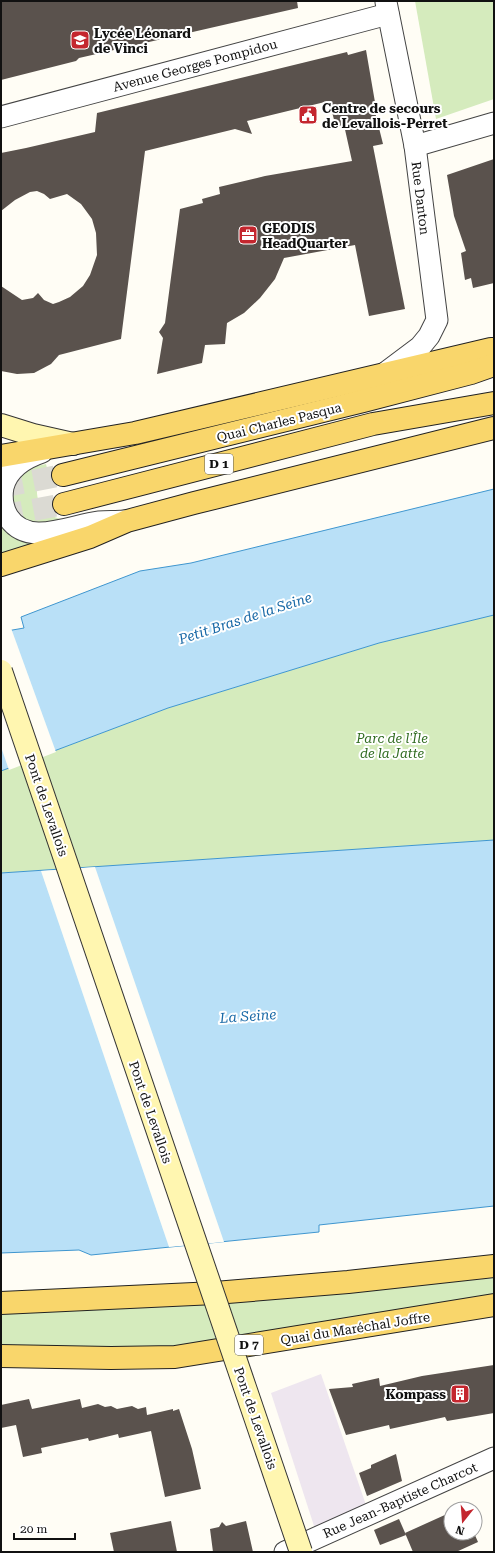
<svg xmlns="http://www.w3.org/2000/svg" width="495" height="1553" viewBox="0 0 495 1553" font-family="'Roboto Serif',serif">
<rect width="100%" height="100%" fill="#fffdf5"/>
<!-- industrial -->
<path fill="#eee6ef" d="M321 1374 367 1508 315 1529 271 1393Z"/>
<!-- green -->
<g fill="#d5ebbd">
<path d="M415 1H494V99L436 119Z"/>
<path d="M46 464 47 468C29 487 36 513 61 519V522L32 525C11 509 9 507 13 481L32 467Z"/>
<path d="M1 523 31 541 34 543 1 554Z"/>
<path d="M494 615V840L1 873V771L168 708 379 643Z"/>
<path d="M494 1278V1295L174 1347 108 1349 1 1346V1314L236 1301Z"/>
</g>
<!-- water -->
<g fill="#b9e0f7" stroke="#3f96cf">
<path d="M494 489V615L379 643 168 708 1 771V632L24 628 21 617 140 571 191 563Z"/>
<path d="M494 840V1206L319 1225V1232L91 1255 79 1250 1 1253V873Z"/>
</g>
<!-- pier -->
<g fill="#fffdf5">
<path d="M11 628 56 752 9 770 1 747V630Z"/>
<path d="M95 867 154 1038 224 1242 169 1247 41 871Z"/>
</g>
<!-- building -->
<g fill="#5a524d">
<path d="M1 1H297L298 8 79 58 76 61 1 80Z"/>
<path d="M366 50 376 108H374L383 144 373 146 405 309 369 316 355 245 284 258 275 279 260 298 244 313 227 323 225 344 205 345 202 363 157 374 163 338 159 332 165 323 180 209 203 203 202 199 220 194 219 187 265 176 352 161 344 125 336 127 329 101 247 121 252 134 235 129 145 151 121 339 59 355 51 364 34 373 17 374 1 371V286L22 300 33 298 38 293 44 300 53 304 59 302 70 297 83 286 90 275 97 255 96 233 92 219 81 204 67 194 50 199 44 194 37 191 30 192 15 200 1 211V153L26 148 95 132 97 113 347 52 348 55Z"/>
<path d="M494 159V283L473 288 471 278 465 280 461 253 466 251 454 216 447 175Z"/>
<path d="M494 1365V1413L447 1421 445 1417 390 1429 389 1425 346 1435 329 1389 353 1387 352 1384 379 1378 380 1386 422 1376Z"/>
<path d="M29 1399 32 1409 80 1399 82 1408 98 1404 105 1407 111 1406 117 1409 132 1406 138 1409 146 1407 147 1415 173 1409V1411L179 1409 192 1449 201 1489 165 1497 151 1431 119 1438 118 1434 89 1441 88 1438 41 1448 42 1453 23 1457 16 1425 1 1428V1405Z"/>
<path d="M396 1454 402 1481 367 1496 359 1473 371 1468V1465Z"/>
<path d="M447 1514H451V1533H474L478 1542 456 1552H413L405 1533Z"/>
<path d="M399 1519 406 1535 380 1545 374 1530Z"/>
<path d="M171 1521 177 1552H114L110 1533Z"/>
<path d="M246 1521 253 1552H213L210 1529 219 1527 222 1522 226 1526Z"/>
</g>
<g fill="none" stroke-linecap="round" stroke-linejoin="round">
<!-- primary-tunnel -->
<g stroke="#dbdad3" stroke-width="22" stroke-dasharray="22 11" stroke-linecap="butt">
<path d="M1 487 63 475"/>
<path d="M1 516 64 504"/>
</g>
<defs>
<g id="minor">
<path d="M1 117 388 14"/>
<path d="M415 146 494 123"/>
<path d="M384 374 420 347 429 336 437 320 415 146 386 2"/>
<path d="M42 452C24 458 8 468 3 487 1 498 2 507 8 517 28 548 71 525 99 522 107 521 116 522 124 521"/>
<path d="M285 1552 494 1458"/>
</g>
<path id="secondary" d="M1 425 33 435 73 444"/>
<g id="primary">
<path d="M1 456 135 433 491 349H494"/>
<path d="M63 475 363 401 471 373 494 365"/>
<path d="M64 504 373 424 494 403"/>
<path d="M1 565 90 537 127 521 194 503 494 428"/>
<path d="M1 1303 215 1293 348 1282 494 1266"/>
<path d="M1 1356 111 1358 175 1357 494 1305"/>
</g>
</defs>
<!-- minor casing -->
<use href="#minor" stroke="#444" stroke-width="23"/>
<!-- secondary casing -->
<use href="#secondary" stroke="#333" stroke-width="24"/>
<!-- primary casing -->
<use href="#primary" stroke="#222" stroke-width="24"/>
<!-- minor -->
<use href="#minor" stroke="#fff" stroke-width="21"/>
<!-- secondary -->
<use href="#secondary" stroke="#fff6b0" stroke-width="22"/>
<!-- primary -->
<use href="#primary" stroke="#f9d66b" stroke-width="22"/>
<defs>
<path id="secondary-bridge" d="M1 671 301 1552"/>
</defs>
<!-- secondary-bridge casing -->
<use href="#secondary-bridge" stroke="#333" stroke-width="24" stroke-linecap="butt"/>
<!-- secondary-bridge -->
<use href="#secondary-bridge" stroke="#fff6b0" stroke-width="22"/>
</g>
<!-- icons -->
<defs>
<symbol id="school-square" viewBox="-11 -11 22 22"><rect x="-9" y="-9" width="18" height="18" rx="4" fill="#c4262e" stroke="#fff"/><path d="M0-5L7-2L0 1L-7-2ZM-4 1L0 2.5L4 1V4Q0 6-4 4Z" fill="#fff"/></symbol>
<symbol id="civic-square" viewBox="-11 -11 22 22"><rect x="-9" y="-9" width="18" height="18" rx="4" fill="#c4262e" stroke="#fff"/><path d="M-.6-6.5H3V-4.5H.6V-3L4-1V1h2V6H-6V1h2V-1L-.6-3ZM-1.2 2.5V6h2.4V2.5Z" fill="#fff"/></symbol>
<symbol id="office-square" viewBox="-11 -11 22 22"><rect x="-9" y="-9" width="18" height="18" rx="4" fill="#c4262e" stroke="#fff"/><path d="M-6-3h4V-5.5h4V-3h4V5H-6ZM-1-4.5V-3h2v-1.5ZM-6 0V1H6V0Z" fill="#fff"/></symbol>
<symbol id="building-square" viewBox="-11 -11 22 22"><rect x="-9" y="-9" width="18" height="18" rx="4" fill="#c4262e" stroke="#fff"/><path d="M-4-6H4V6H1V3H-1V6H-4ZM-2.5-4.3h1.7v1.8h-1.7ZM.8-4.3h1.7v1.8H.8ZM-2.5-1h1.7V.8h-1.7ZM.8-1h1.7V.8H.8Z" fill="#fff"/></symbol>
</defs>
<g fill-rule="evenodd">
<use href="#school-square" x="69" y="29" width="22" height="22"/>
<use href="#civic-square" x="297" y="104" width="22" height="22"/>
<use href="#office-square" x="237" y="224" width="22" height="22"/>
<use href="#building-square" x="449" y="1383" width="22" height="22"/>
</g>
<g text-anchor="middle" stroke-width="4" stroke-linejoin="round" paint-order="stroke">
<!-- shield labels -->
<g fill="#fff" stroke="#585858" stroke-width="1">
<rect x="205" y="454" width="28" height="20" rx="3"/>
<rect x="235" y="1335" width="28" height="20" rx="3"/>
</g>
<g font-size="12" font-weight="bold" fill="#111">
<text x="219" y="468">D 1</text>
<text x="249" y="1349">D 7</text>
</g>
<!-- poi labels -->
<g font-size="13" font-weight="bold" fill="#111" stroke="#fff" text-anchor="start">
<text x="94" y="38">Lycée Léonard<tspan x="94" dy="15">de Vinci</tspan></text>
<text x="322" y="113">Centre de secours<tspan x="322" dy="15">de Levallois-Perret</tspan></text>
<text x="262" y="233">GEODIS<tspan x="262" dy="15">HeadQuarter</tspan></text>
<text x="446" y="1399" text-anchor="end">Kompass</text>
</g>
<!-- street labels -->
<g font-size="13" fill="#111" stroke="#fff">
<text transform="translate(195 65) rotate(-15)" y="5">Avenue Georges Pompidou</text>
<text transform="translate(421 198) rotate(83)" y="5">Rue Danton</text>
<text transform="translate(279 422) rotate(-14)" y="5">Quai Charles Pasqua</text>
<text transform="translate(47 805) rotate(71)" y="5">Pont de Levallois</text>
<text transform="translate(151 1112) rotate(71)" y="5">Pont de Levallois</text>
<text transform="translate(355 1328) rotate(-9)" y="5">Quai du Maréchal Joffre</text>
<text transform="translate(256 1418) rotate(71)" y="5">Pont de Levallois</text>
<text transform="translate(400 1500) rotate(-24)" y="5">Rue Jean-Baptiste Charcot</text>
</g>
<!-- park labels -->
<g font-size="13" font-style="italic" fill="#2f6b1f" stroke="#fff">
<text x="392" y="743">Parc de l'Île<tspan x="392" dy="15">de la Jatte</tspan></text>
</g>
<!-- water labels -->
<g font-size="14" font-style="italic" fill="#1768a6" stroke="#fff">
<text transform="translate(245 618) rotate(-18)" y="5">Petit Bras de la Seine</text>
<text transform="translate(248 1016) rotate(-4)" y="5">La Seine</text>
</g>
</g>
<!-- border -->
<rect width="495" height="1553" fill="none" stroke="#111111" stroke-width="4"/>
<!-- north arrow -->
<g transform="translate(463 1521) rotate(197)"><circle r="19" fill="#ffffff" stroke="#a0a0a0"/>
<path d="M0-3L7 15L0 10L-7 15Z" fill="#c4262e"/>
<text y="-6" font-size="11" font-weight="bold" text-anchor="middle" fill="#111111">N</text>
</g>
<!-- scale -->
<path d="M14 1533v6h61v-6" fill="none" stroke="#111111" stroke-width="2"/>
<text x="20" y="1533" font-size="12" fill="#111111" stroke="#ffffff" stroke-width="3" paint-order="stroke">20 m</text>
</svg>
